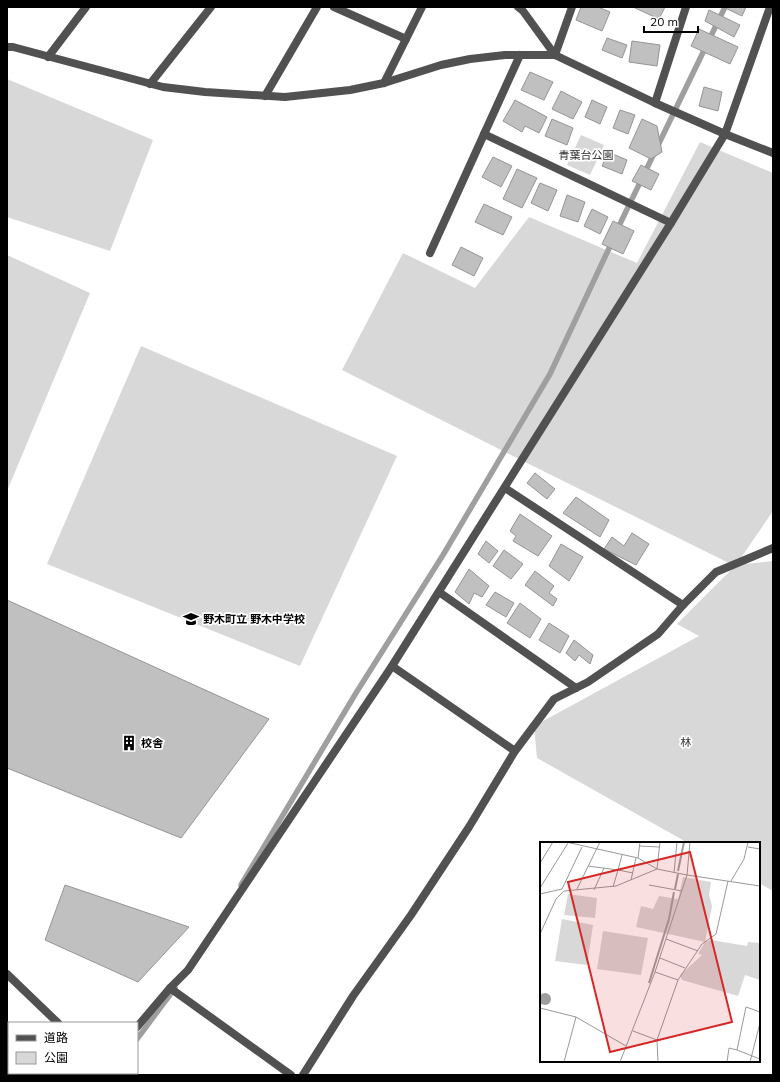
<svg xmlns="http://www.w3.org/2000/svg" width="780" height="1082" viewBox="0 0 780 1082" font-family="Mulish,'Noto Sans JP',sans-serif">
<rect width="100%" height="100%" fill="#fff"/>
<!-- green -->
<g fill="#d8d8d8">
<path d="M7 79 153 140 110 251 7 217Z"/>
<path d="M581 135 604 145 590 175 567 165Z"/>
<path d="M700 142 773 173V511L736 565 773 561V891L759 883V843H688L537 758 534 726 699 636 677 624 735 566 535 467 342 370 403 253 475 288 529 217 637 263Z"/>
<path d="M7 255 90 293 7 491Z"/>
<path d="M141 346 397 456 300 666 47 564Z"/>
</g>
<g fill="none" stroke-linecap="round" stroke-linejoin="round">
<!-- stream -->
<g stroke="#9f9f9f" stroke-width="5.5">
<path d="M617 230 725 7"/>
<path d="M241 885 356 693 443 555 550 374 612 242"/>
<path d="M137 1039 175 988"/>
</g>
</g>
<!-- building -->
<g fill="#c0c0c0" stroke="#959595">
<path d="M581 7H598L610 12 602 31 576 20Z"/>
<path d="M633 7H665L659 19Z"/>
<path d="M723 7H746L742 16Z"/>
<path d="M709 10 740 25 734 37 705 21Z"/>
<path d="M699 29 738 47 730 64 691 46Z"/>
<path d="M607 38 627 45 622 58 602 50Z"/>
<path d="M632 41 660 45 657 66 629 62Z"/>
<path d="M530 72 553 82 544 100 521 90Z"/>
<path d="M704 87 722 92 718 111 699 106Z"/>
<path d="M561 91 582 102 573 119 552 109Z"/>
<path d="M515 100 547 117 539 133 525 126 522 132 503 121Z"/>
<path d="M592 100 607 107 600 124 585 117Z"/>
<path d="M620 110 635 115 628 134 613 128Z"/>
<path d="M552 119 573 128 567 145 545 136Z"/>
<path d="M642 119 657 126 662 152 651 159 629 148Z"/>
<path d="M608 152 627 160 622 174 602 166Z"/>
<path d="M493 157 512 166 501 187 482 177Z"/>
<path d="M641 165 659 174 651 190 632 181Z"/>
<path d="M517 169 537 178 522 208 503 199Z"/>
<path d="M540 183 557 190 548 211 531 203Z"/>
<path d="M567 195 585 202 578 222 560 216Z"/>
<path d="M484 204 512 217 503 235 475 222Z"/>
<path d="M592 209 608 217 600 234 584 226Z"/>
<path d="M613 221 634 231 623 254 602 244Z"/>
<path d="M461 247 483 258 474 276 452 265Z"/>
<path d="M535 473 555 489 547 499 527 483Z"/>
<path d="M576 497 609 520 600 537 563 513Z"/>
<path d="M520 514 552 536 538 556 513 541 516 536 510 531Z"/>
<path d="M632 533 649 544 636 565 604 549 612 537 624 546Z"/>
<path d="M486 541 498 551 489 563 478 554Z"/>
<path d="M561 544 583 557 569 581 549 566Z"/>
<path d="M504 550 523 564 511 579 493 566Z"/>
<path d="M469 569 489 586 482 597 474 593 469 604 455 592Z"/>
<path d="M535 571 554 586 549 593 557 599 553 606 525 585Z"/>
<path d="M495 592 514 603 506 617 486 605Z"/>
<path d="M7 600 269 719 181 838 7 768Z"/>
<path d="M520 603 541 619 530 638 507 623Z"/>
<path d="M549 623 569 636 560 653 539 640Z"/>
<path d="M574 640 593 655 590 664 579 655 575 661 566 653Z"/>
<path d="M65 885 189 927 138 982 45 940Z"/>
</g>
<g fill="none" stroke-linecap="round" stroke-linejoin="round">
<!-- service -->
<g stroke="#515151" stroke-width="8">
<path d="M430 253 520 55"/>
<path d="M115 1073 118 1075"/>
</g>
<!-- minor -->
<g stroke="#515151" stroke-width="8">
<path d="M334 7 406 39"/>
<path d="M686 7 655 103 725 134 770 7"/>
<path d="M555 55 572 7"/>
<path d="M48 57 86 7"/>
<path d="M384 83 422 7"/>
<path d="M150 84 211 7"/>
<path d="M265 96 317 7"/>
<path d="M484 134 671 223"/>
<path d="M505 488 683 605"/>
<path d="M439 592 576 688"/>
<path d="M515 751 554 699 588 682 658 634 683 605 716 572 773 548"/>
<path d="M7 974 58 1023"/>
<path d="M170 988 291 1075"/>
<path d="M137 1027 170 988 188 970 392 666 671 223 725 134 773 153"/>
<path d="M96 1075 98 1073"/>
<path d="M303 1075 353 996 411 915 469 827 515 751 392 666"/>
</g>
<!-- tertiary -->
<g stroke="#515151" stroke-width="8">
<path d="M518 7 523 11 555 55"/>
<path d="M7 47H13L163 87 205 92 285 97 350 90 384 83 441 65 470 59 505 55H555L655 103"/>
</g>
</g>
<!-- icons -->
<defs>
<symbol id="school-bare" viewBox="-9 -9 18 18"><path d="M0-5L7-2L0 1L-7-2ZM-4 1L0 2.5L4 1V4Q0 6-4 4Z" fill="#000" stroke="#fff" stroke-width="2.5" paint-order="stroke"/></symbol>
<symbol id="building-bare" viewBox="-9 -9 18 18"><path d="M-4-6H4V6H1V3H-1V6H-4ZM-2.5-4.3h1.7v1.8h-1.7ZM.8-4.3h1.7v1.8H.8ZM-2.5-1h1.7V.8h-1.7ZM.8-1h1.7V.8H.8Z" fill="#000" stroke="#fff" stroke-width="2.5" paint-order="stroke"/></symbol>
</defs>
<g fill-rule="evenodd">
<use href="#school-bare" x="180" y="608" width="22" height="22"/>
<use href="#building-bare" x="118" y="732" width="22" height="22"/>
</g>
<g text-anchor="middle" stroke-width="3.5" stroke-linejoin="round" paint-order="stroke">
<!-- park labels -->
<g font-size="11" fill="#2f2f2f" stroke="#fff">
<text x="586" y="159">青葉台公園</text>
<text x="686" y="746">林</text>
</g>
<!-- poi labels -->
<g font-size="11" font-weight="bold" fill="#000" stroke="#fff" text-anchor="start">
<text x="203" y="623">野木町立 野木中学校</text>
<text x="141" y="747">校舎</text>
</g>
</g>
<!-- overview -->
<g transform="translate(540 842)">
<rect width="220" height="220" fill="#fff"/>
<path d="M143 35 171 40 169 53 172 64 165 100 171 98 207 104 208 100 220 101V138L205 133 198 154 142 138 140 133 162 113 158 112 165 100 96 85 101 64 113 67 119 54 138 57ZM28 52 57 56 55 76 24 73ZM22 77 53 83 47 123 15 119ZM63 89 108 96 101 133 57 127Z" fill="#d8d8d8"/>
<path d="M-1 157a6 6 0 1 1 12 0a6 6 0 1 1-12 0Z" fill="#9f9f9f"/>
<path fill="none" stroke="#9f9f9f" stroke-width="2" d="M138 29 144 0M135 47 138 32M109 141 129 77 134 50"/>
<path fill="none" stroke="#999" stroke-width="1" d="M26 0 98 16 117 27M99 4 119 5M208 5 220 7M98 16 100 0M0 21 13 0M48 24 78 28 82 13M117 27 120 0M134 31 137 0M91 38 96 16M191 39 204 17 208 0M109 43 142 49M73 45 78 28 93 31M0 46 28 1M37 47 60 0M54 48 64 26M0 52 22 47 42 5M0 92 16 57 24 49 76 44 117 27 147 33 150 0M126 97 158 109M120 116 145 126M115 130 138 138 117 198 118 220M138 138 162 102 176 92 188 39M0 166 36 175 24 220M220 170 206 165 197 208 220 217M36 175 86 204M93 189 117 198M80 220 115 130 147 33 220 44M187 220 189 206 197 208M210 220 220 181"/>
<path fill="#d62828" fill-opacity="0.15" stroke="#d62828" stroke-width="2" d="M150 10 192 180 70 210 28 40Z"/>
<rect width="220" height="220" fill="none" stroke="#000" stroke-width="2"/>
</g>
<!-- border -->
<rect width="780" height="1082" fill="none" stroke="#000000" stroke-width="16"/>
<!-- legend -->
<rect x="8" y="1022" width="130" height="52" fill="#ffffff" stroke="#999999"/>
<rect x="16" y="1035" width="20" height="6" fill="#515151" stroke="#999999"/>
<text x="44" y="1042" font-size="12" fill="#000000">道路</text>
<rect x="16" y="1052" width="20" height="12" fill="#d8d8d8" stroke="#999999"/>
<text x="44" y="1062" font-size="12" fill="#000000">公園</text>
<!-- scale -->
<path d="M644 26v6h54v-6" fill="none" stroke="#000000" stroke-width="2"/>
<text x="650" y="26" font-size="12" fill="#000000" stroke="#ffffff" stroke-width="3" paint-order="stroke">20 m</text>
</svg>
